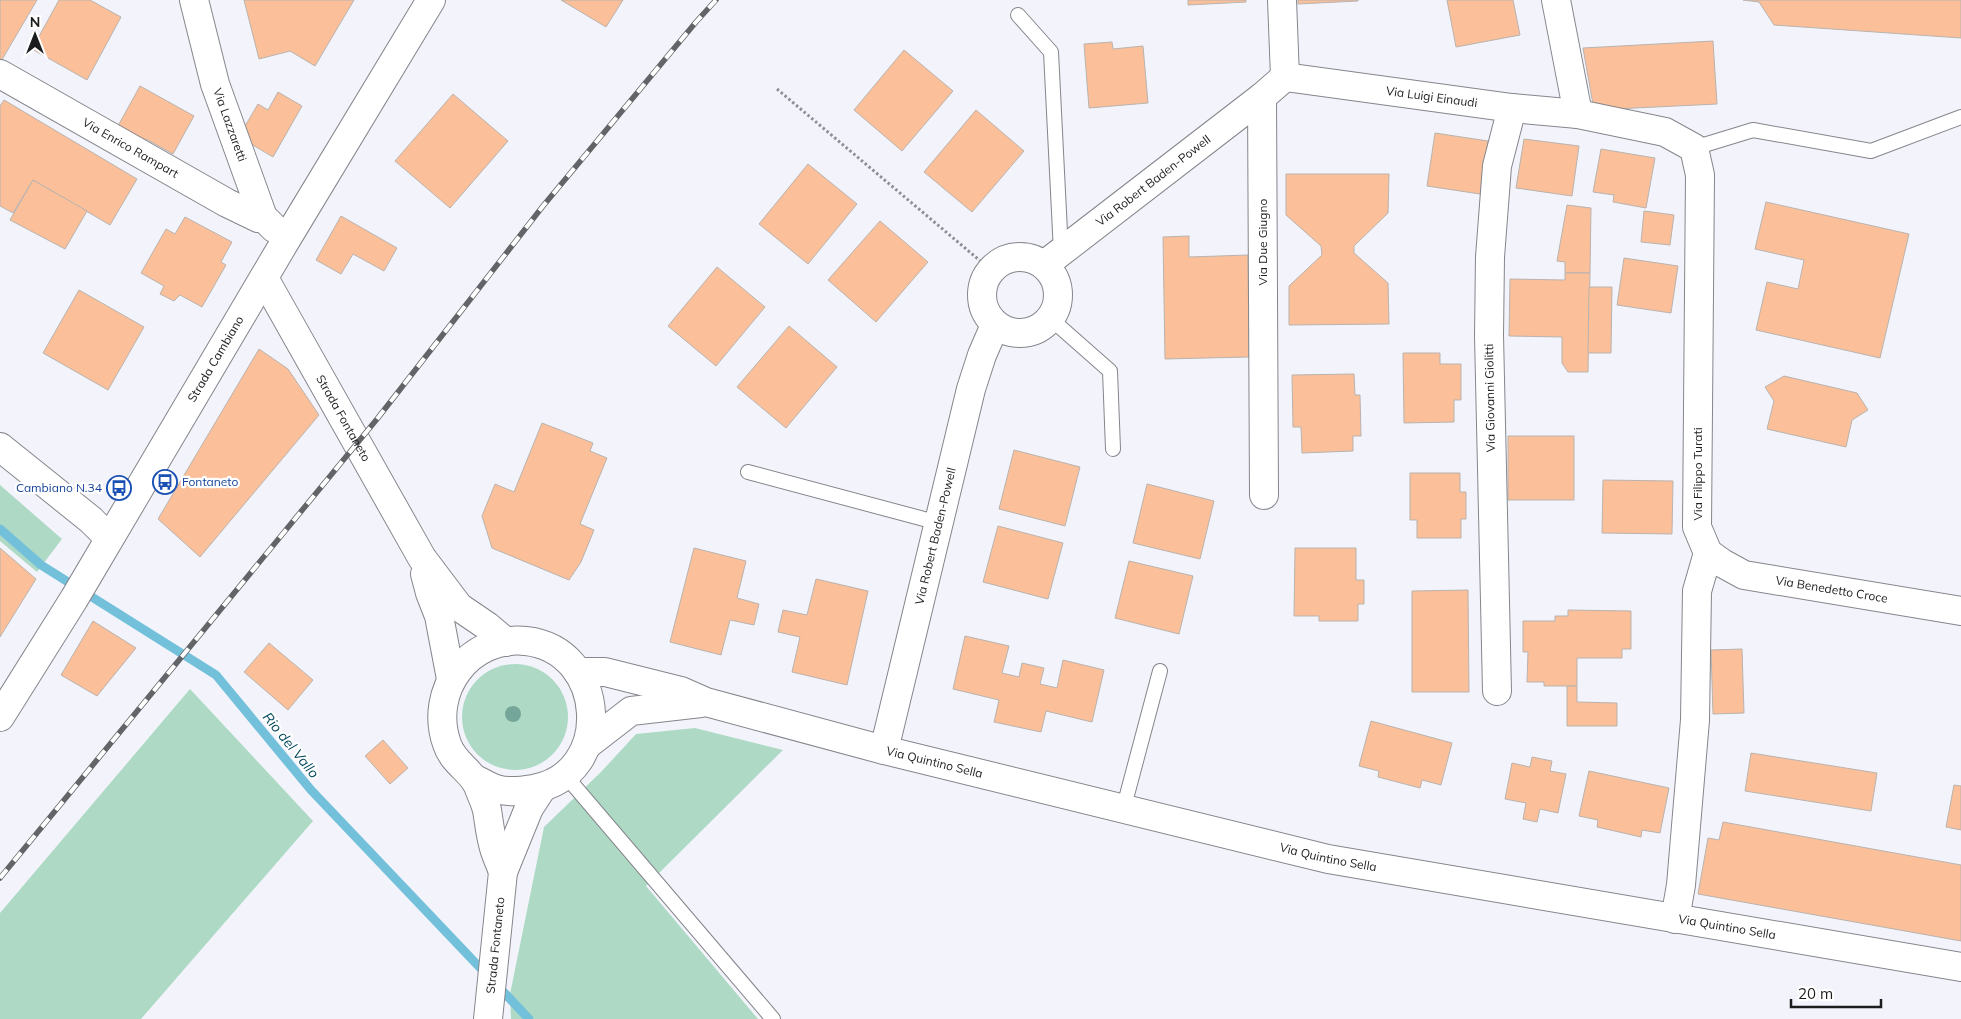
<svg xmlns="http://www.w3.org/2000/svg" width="1961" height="1019" viewBox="0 0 1961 1019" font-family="Mulish,sans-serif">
<rect width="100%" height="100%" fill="#f3f4fb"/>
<!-- green -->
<g fill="#aedac5">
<path d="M0 485 62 539 37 572 0 541Z"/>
<circle cx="515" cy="717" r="53"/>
<path d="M190 689 313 821 141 1019H0V913Z"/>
<path d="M695 728 783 750 646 886 758 1019H511L510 994 544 827 601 772 636 734Z"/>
</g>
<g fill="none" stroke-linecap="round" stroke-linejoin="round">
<!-- stream -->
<g stroke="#73c0db" stroke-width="9">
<path d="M0 529 41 565 216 675 311 790 486 974"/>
<path d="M497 985 529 1019"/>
</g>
</g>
<!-- building -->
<g fill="#fbbf99" stroke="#b9b3af">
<path d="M0 0H37L0 63Z"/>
<path d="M59 0H90L121 17 87 80 32 49Z"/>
<path d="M244 0H354L315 66 290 51 259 59Z"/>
<path d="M561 0H623L606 27Z"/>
<path d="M1188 0H1246V2L1188 5Z"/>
<path d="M1298 0H1358V1L1298 4Z"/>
<path d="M1447 0H1513L1520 35 1456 47Z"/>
<path d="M1743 0H1961V38L1774 25 1759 2Z"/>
<path d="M1713 41 1717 104 1594 110 1583 48Z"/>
<path d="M1112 42 1113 49 1143 46 1148 103 1089 108 1084 44Z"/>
<path d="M904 50 953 91 902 151 854 110Z"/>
<path d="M140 86 194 116 173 154 146 139 141 147 114 133Z"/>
<path d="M278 92 302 106 273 157 251 144 245 126 258 104 268 110Z"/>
<path d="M453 94 508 141 450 208 395 161Z"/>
<path d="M4 100 137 179 110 225 33 180 13 213 0 206V106Z"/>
<path d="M976 110 1024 151 972 212 924 172Z"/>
<path d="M1435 133 1488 141 1480 194 1427 186Z"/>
<path d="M1524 139 1579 146 1572 196 1516 188Z"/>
<path d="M1601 149 1655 158 1646 208 1613 202 1614 195 1593 192Z"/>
<path d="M808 164 857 204 808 264 759 224Z"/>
<path d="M1286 174H1389L1388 213 1354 246V253L1388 283 1389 324 1289 325V286L1322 255 1321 246 1286 215Z"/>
<path d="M33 180 87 211 65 249 10 220Z"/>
<path d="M1766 202 1909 234 1880 358 1756 330 1767 282 1798 289 1804 260 1755 249Z"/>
<path d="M1567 205 1591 208 1590 273H1565V262L1557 261Z"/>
<path d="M1644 211 1674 215 1670 245 1641 242Z"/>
<path d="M341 216 397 248 384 271 353 254 341 274 316 260Z"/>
<path d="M185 217 232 242 221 262 226 265 202 307 180 295 174 301 160 294 164 286 141 273 166 229 175 234Z"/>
<path d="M880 221 928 262 876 322 828 280Z"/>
<path d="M1189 236V257L1248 255 1249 357 1165 359 1163 237Z"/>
<path d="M1624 258 1678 266 1671 313 1617 305Z"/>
<path d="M717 267 765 307 716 366 668 326Z"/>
<path d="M1565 273H1590L1588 372H1568L1562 363V337L1509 336 1510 279 1565 280Z"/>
<path d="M1589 287H1612L1611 353H1588Z"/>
<path d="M79 290 144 327 108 390 43 353Z"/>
<path d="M789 326 837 367 786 428 737 387Z"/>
<path d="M259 349 288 369 319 415 200 557 158 519Z"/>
<path d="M1403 353H1440V364H1461V400H1454V422L1404 423Z"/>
<path d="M1354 374 1355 395H1360L1361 436H1353V451L1302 453 1301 427H1293L1292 375Z"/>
<path d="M1784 376 1857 393 1868 410 1852 420 1846 447 1767 429 1774 401 1765 387Z"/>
<path d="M542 423 593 443 590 451 607 458 580 524 594 530 581 562 569 580 492 548 482 516 495 484 514 492Z"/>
<rect x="1508" y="436" width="66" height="64"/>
<path d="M1014 450 1080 467 1065 526 999 509Z"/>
<path d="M1410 473H1460V492H1466V519H1461V538H1417V520H1410Z"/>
<path d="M1603 480 1673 481 1672 534 1602 533Z"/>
<path d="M1147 484 1214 501 1200 559 1133 543Z"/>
<path d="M998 526 1063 543 1048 599 983 582Z"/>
<path d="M0 548 36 579 0 637Z"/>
<path d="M694 548 746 561 737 598 759 604 754 625 730 620 721 655 670 642Z"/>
<path d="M1295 548H1356V580H1364V604H1358V621H1319V616H1294Z"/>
<path d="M1129 561 1193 576 1179 634 1115 618Z"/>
<path d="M816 579 868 591 847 685 792 672 800 637 778 632 783 610 807 615Z"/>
<path d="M1468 590 1469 692H1412V591Z"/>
<path d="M1568 610 1631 611V649H1622V658H1577V686H1544V682H1527L1528 652H1523V621H1555V616H1568Z"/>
<path d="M93 621 136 648 97 696 61 675Z"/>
<path d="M965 636 1009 646 1002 673 1019 677 1022 663 1044 668 1040 684 1057 688 1063 660 1104 670 1092 722 1046 711 1041 732 994 722 999 700 953 689Z"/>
<path d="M269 643 313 680 288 710 244 672Z"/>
<path d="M1742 649 1744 713 1713 714 1711 650Z"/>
<path d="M1567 686H1577V702L1617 703V726H1567Z"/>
<path d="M1371 721 1452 743 1441 785 1422 780 1420 788 1378 777 1379 771 1359 766Z"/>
<path d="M383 740 408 768 390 784 365 756Z"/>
<path d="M1751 753 1877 773 1871 811 1745 791Z"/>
<path d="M1532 757 1552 761 1550 771 1566 774 1558 813 1540 809 1537 822 1523 819 1526 803 1505 799 1512 763 1530 767Z"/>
<path d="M1589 771 1669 788 1660 833 1642 830 1641 837 1597 827 1598 820 1579 816Z"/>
<path d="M1954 785 1961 786V830L1946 827Z"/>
<path d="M1723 822 1961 865V941L1698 894 1708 838 1719 840Z"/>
</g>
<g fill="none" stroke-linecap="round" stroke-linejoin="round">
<defs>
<g id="lane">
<path d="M1018 15 1051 52 1061 252"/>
<path d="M1694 148 1753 130 1871 151 1961 117"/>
<path d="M1051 319 1110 371 1113 449"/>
<path d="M748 472 939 523"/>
<path d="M565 775 773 1019"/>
<path d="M1123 810 1160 671"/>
</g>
<g id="street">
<path id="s1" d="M194 0 215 84 263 217 274 228"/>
<path d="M1282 0 1285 77"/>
<path d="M1556 0 1578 114"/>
<path id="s2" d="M0 74 227 203 258 218 263 217"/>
<path id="s3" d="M1285 77 1512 108 1578 114 1665 132 1694 148 1700 175 1697 527 1708 553 1697 591 1695 720 1681 885 1675 919"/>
<circle cx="1020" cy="295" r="38"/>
<path id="s4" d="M1044 265 1262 97"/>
<path d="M0 447 91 520 109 538"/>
<path d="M1264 495 1262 97 1285 77"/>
<path id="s5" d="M1708 553 1722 563 1744 575 1961 611"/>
<path d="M1497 691 1489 335 1490 257 1497 166 1512 108"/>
<path id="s6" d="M884 750 971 389 982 355 995 325"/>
</g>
<g id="secondary">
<path id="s7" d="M264 278 422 558 459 607 487 626 506 642"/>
<path d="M425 574 430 593 439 616 451 679"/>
<path id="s8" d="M578 672H605L681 691 706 702 884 750 1328 859 1961 967"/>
<path id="s9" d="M0 717 74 599 286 240 431 0"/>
<path d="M587 745 631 711 701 703"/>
<path d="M475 779C482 782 489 787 496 789 508 793 521 791 533 789 615 775 608 650 526 641 469 635 428 691 447 744 453 763 472 771 478 786 481 794 485 802 487 810 489 822 490 833 493 844 495 854 500 863 503 872"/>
<path id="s10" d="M488 1019 503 872 529 808 542 788"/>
</g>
</defs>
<!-- lane casing -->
<use href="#lane" stroke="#85868c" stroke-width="16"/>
<!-- street casing -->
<use href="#street" stroke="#85868c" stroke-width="30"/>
<!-- secondary casing -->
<use href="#secondary" stroke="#85868c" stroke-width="30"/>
<!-- path -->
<path stroke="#8e8f94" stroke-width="3" stroke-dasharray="2.5 2.5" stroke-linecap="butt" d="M777 89 991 270"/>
<!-- lane -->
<use href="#lane" stroke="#fff" stroke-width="14"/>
<!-- street -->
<use href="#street" stroke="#fff" stroke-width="28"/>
<!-- secondary -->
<use href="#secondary" stroke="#fff" stroke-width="28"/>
<defs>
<path id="rail" d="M0 878 377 419 543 206 696 22 716 0"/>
</defs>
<!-- rail casing -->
<use href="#rail" stroke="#636467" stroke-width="5.5"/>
<!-- rail -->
<use href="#rail" stroke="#fff" stroke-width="4" stroke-dasharray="11" stroke-linecap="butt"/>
</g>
<!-- trees -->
<circle fill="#74a699" cx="513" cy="714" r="8"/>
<!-- icons -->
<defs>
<symbol id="bus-ring" viewBox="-11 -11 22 22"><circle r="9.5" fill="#fff" stroke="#1a4fb4" stroke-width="1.5"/><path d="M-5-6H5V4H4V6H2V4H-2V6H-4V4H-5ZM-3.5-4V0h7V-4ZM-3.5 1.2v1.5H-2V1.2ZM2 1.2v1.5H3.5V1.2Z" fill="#1a4fb4"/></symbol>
</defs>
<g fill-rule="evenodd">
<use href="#bus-ring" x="151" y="468" width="28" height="28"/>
<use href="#bus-ring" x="105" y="474" width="28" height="28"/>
</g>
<g text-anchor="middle" stroke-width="4.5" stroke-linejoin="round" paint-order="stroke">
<!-- street labels -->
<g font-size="12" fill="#1c1d1f" stroke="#fff">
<text dy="4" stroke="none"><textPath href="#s3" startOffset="148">Via Luigi Einaudi</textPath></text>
<text dy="4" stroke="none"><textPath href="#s1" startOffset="130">Via Lazzaretti</textPath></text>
<text dy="4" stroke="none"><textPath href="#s2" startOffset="150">Via Enrico Rampart</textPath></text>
<text dy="4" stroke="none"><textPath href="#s4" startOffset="138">Via Robert Baden-Powell</textPath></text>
<text transform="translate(1263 242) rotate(-90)" y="4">Via Due Giugno</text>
<text dy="4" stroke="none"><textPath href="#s9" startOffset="418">Strada Cambiano</textPath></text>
<text transform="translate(1490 398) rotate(-91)" y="4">Via Giovanni Giolitti</text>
<text dy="4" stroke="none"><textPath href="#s7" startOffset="161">Strada Fontaneto</textPath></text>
<text transform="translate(1698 474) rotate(-90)" y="4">Via Filippo Turati</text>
<text dy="4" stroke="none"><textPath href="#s6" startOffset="220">Via Robert Baden-Powell</textPath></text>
<text dy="4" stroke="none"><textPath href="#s5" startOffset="131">Via Benedetto Croce</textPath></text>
<text dy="4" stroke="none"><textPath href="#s8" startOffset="369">Via Quintino Sella</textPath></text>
<text dy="4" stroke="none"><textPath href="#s8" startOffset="774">Via Quintino Sella</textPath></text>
<text dy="4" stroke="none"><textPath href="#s8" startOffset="1179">Via Quintino Sella</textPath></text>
<text dy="4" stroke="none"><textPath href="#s10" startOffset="74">Strada Fontaneto</textPath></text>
</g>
<!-- transit labels -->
<g font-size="12" fill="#164399" stroke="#fff" text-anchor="start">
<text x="182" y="486">Fontaneto</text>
<text x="102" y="492" text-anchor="end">Cambiano N.34</text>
</g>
<!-- water labels -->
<g font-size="14" font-style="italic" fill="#02495c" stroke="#fff">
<text transform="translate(291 745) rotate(51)" y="5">Rio del Vallo</text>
</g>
</g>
<!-- north arrow -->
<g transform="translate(35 35)" stroke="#ffffff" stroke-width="4" paint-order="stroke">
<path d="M0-4L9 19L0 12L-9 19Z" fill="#1c1d1f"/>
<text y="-8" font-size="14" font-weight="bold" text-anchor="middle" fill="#1c1d1f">N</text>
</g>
<!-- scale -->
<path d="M1791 999v8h90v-8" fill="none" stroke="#1c1d1f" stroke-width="2.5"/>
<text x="1798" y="999" font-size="15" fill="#1c1d1f" stroke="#ffffff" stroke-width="4" paint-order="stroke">20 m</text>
</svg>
